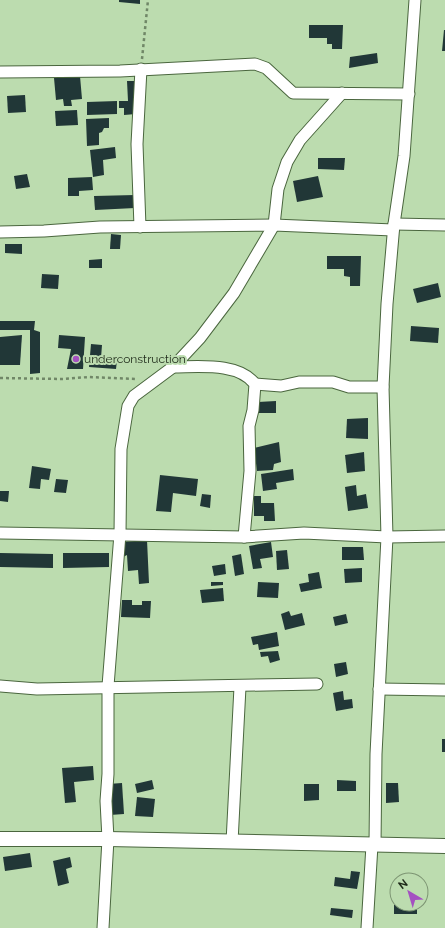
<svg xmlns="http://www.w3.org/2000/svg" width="445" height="928" viewBox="0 0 445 928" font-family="Raleway,sans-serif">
<rect width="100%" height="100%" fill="#bcdcaf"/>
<!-- building -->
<g fill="#213737">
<path d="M119 0H140V4L119 2Z"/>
<path d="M309 25H343L342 49H332V44H327V38H309Z"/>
<path d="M444 30H445V51H442Z"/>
<path d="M377 53 378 63 349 68 350 57Z"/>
<path d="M80 76 82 99 71 100 72 106H64L63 99 56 100 54 78Z"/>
<path d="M127 81H135L136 114 124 115V108H119V101H128Z"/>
<path d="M25 95 26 112 8 113 7 96Z"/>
<path d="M117 101V114L87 115V102Z"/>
<path d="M77 110 78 125 56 126 55 111Z"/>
<path d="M109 118V128H104L102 132 99 133V145L87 146 86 119Z"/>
<path d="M115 147 116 158 103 160 104 175 93 177 90 150Z"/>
<path d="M318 158H345L344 170 318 169Z"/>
<path d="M27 174 30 187 16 189 14 176Z"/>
<path d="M318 176 323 197 297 202 293 181Z"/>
<path d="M92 177 93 190 79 191V196H68V178Z"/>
<path d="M135 195V208L95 210 94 196Z"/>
<path d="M111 234 121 235 120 249H110Z"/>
<path d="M5 244H22V254L5 253Z"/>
<path d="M327 256H361L360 286H350V277L344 276V269H327Z"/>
<path d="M102 259V268H89V260Z"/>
<path d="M42 274 59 275 58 289 41 288Z"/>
<path d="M438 283 441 297 417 303 413 289Z"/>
<path d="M0 321H35L34 330 40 332V373L30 374V330H0Z"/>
<path d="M411 326 439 328 438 343 410 341Z"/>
<path d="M22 335 20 365H0V337Z"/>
<path d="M59 335 85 337 83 369H67L71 349 58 348Z"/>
<path d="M91 344 102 345 101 358 117 360 116 369 89 367Z"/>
<path d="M276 401V413H258V402Z"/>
<path d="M368 418V439L346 438 347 419Z"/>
<path d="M279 442 281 462 274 464 273 470 257 471 254 448Z"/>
<path d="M364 452 365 471 347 473 345 455Z"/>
<path d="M32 466 51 469 49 480 41 479 40 489 29 488Z"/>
<path d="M293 469 294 480 276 483 277 489 263 491 261 474Z"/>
<path d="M160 475 198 479 196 496 173 493 171 512 156 511Z"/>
<path d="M56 479 68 480 66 493 54 492Z"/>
<path d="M356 485 357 496 366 494 368 508 348 511 345 487Z"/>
<path d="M0 491H9L8 502 0 501Z"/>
<path d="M202 494 211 495 210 508 200 506Z"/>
<path d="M254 496H261V503H274L275 521H264V516H254Z"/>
<path d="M147 540 149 583 139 584 138 570 128 571 127 555 123 557 122 542Z"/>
<path d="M271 542 273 557 260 559 262 568 253 569 249 546Z"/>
<path d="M342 547H363L364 560H342Z"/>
<path d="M287 550 289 569 277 570 276 551Z"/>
<path d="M0 553 53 554V568L0 567Z"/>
<path d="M63 553H109V567L63 568Z"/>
<path d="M241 554 244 574 235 576 232 556Z"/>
<path d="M225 564 226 574 214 576 212 566Z"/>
<path d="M362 568V582L345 583 344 569Z"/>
<path d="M319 572 322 588 301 592 299 584 309 582 308 574Z"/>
<path d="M211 582H223V585L211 586Z"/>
<path d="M258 582 279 583 278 598 257 597Z"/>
<path d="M223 588 224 601 202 603 200 590Z"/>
<path d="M122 600H132V605H142V601H151L150 618 121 617Z"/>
<path d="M289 611 291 616 302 613 305 625 285 630 281 614Z"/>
<path d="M346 614 348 623 335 626 333 617Z"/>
<path d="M277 632 279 646 259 650 258 644 253 645 251 637Z"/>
<path d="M278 651 280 660 270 663 268 656 261 657 260 652Z"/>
<path d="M346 662 348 674 336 677 334 664Z"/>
<path d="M343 691 344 700 352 699 353 708 336 711 333 693Z"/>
<rect x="442" y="739" width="3" height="13"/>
<path d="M93 766 94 780 74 782 76 802 65 803 62 768Z"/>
<path d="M152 780 154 789 137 793 135 784Z"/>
<path d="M337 780 356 781V791H337Z"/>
<path d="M122 783 124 814 110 815 108 784Z"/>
<path d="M386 783H398L399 802 386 803Z"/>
<path d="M304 784H319V800L304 801Z"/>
<path d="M137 797 155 799 153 817 135 816Z"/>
<path d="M30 853 32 867 5 871 3 857Z"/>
<path d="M70 857 72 867 66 869 69 883 58 886 53 861Z"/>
<path d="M351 871 360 872 357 889 334 886 335 877 350 879Z"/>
<rect x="394" y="905" width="23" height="9"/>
<path d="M331 908 353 910 352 918 330 915Z"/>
</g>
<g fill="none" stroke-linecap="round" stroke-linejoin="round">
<defs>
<g id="minor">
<path d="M0 72 120 71 255 64 266 68 293 93 409 94"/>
<path d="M394 224 445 225"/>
<path d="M140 227 137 144 141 69"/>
<path d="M0 232 44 231 100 227 274 225 393 230"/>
<path d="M173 367C199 367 238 362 255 384L253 410 249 426 250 471 244 537"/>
<path d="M255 384 281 386 299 382H333L349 387H383"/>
<path d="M0 533 244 537 304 533 387 537 445 536"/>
<path d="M0 686 37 689 317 684"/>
<path d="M379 689 445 690"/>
<path d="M232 842 240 687"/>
<path d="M375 845 376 754 387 537 383 387 387 304 394 224 404 156 415 0"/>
<path d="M103 928 108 839 106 801 108 774V686L120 534 121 449 128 406 134 396 173 367 200 338 234 293 274 225 278 189 287 162 300 140 342 93"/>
<path d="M367 928 372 845"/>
</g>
<path id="tertiary" d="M0 839H108L445 846"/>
</defs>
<!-- minor casing -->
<use href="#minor" stroke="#4a663e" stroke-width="13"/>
<!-- tertiary casing -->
<use href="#tertiary" stroke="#4a663e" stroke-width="16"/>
<!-- path -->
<g stroke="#708767" stroke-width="2.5" stroke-dasharray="3 3" stroke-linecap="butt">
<path d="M142 59 148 0"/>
<path d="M0 378 62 379 89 377 136 379"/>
</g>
<!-- minor -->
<use href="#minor" stroke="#fff" stroke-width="11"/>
<!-- tertiary -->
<use href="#tertiary" stroke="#fff" stroke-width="14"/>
</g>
<!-- markers -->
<circle fill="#a451c1" stroke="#bcdcaf" stroke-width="1.5" cx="76" cy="359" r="4"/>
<g text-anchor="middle" stroke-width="4" stroke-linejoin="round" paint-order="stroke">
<!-- poi labels -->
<g font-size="12" fill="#1e2a19" stroke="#bcdcaf" text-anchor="start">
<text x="84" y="363">underconstruction</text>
</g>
</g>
<!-- north arrow -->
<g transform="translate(409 892) rotate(322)"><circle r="19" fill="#bcdcaf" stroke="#7d9573"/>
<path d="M0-3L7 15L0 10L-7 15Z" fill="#a451c1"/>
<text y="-6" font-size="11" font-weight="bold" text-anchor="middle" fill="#1e2a19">N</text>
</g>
</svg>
